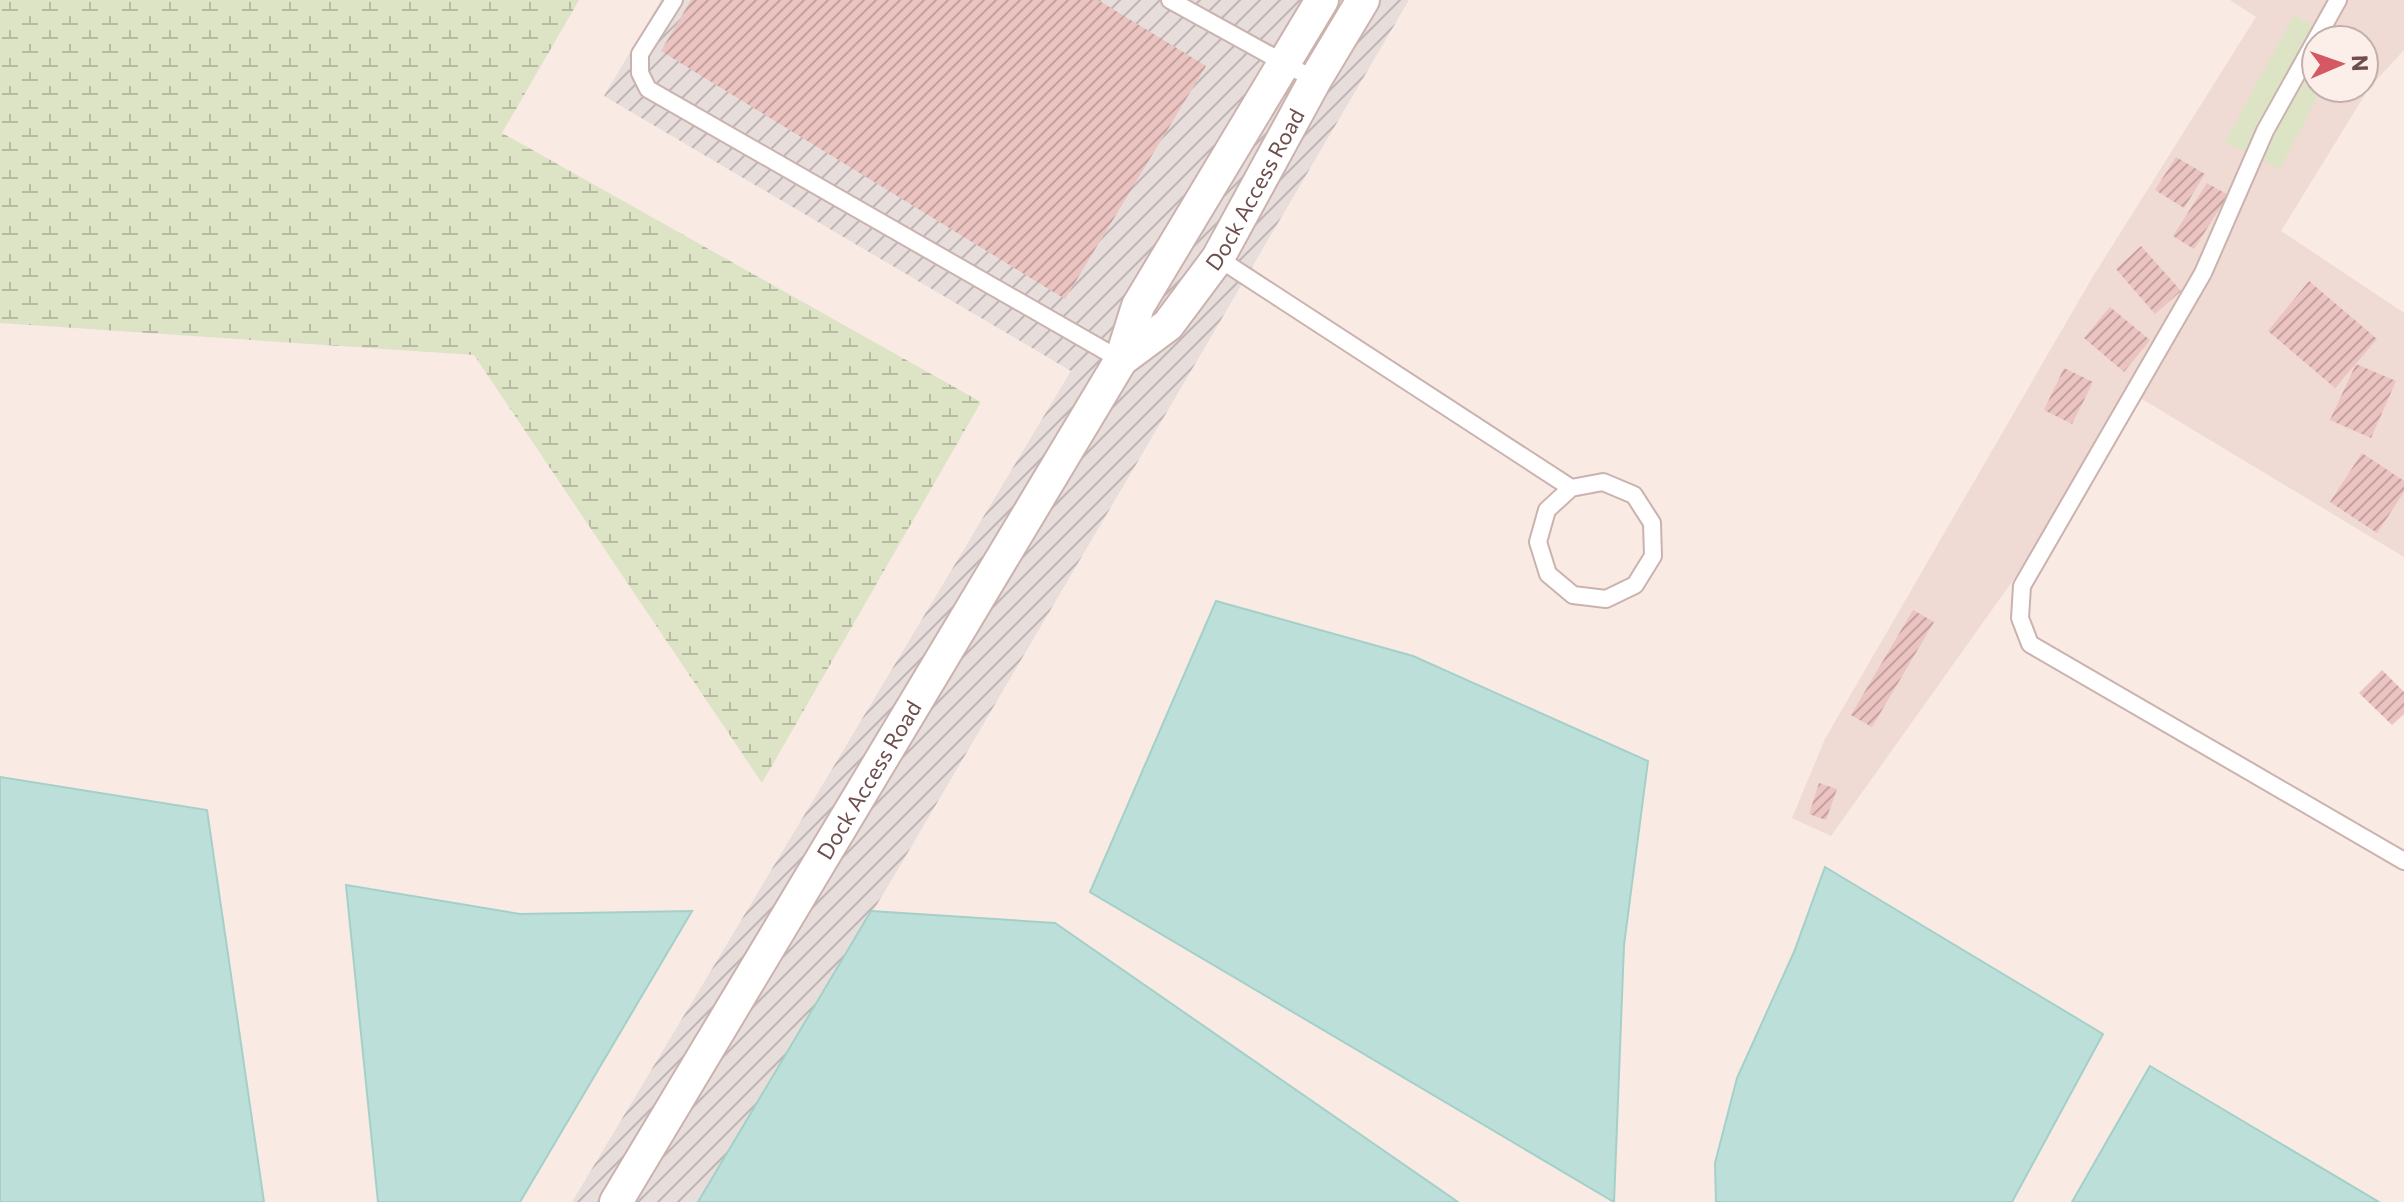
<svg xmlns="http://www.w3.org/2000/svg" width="2404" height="1202" viewBox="0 0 2404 1202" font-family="Commissioner,sans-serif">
<defs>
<pattern id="industrial-furrows" width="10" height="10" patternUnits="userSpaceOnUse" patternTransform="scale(2)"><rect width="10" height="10" fill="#e7dddb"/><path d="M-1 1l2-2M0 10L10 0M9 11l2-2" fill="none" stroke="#bfb5b4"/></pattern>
<pattern id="wetland-marsh" width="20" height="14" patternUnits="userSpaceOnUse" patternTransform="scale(2)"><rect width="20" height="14" fill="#dce4c5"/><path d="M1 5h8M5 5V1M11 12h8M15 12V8" fill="none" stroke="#b7bba2"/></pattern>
<pattern id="building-hatch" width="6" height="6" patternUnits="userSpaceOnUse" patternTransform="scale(2)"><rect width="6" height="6" fill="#ebc3c0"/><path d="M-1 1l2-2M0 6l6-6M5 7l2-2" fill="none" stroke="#c3a19e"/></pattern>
</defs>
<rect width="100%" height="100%" fill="#f9eae4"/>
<!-- residential -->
<path fill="#efdad4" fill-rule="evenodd" d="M2230 0H2404V50L2369 88 2281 231 2404 313V557L2142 399 1831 836 1792 818 1825 739 2092 278 2256 17ZM2316 40H2364V88H2316Z"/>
<!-- industrial -->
<path fill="url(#industrial-furrows)" d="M661 0H1409L904 859 699 1202H572L1071 371 604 96Z"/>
<!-- wetland -->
<path fill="url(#wetland-marsh)" d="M0 0H579L502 133 981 402 762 783 474 355 0 323Z"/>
<!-- garden -->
<path fill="#dce4c5" d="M2294 15 2337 40H2316V88H2322L2280 169 2225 142Z"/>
<!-- water -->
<g fill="#bce0d9" stroke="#a3d0c8" stroke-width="2">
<path d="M1216 601 1413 656 1648 761 1624 945 1614 1202 1090 892Z"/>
<path d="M0 777 207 810 264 1202H0Z"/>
<path d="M1825 867 2103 1034 2012 1202H1716L1715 1163 1737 1078 1794 952Z"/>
<path d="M346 885 520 914 692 911 520 1202H378Z"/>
<path d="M871 911 1055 923 1458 1202H698Z"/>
<path d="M2150 1066 2379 1202H2072Z"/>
</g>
<!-- building -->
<g fill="url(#building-hatch)">
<path d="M691 0H1098L1206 66 1065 299 661 51Z"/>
<path d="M2176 157 2205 174 2184 208 2155 190Z"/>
<path d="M2207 183 2228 195 2194 249 2173 236Z"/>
<path d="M2141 246 2181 291 2155 314 2116 269Z"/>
<path d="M2309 281 2377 339 2335 388 2268 331Z"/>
<path d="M2110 307 2150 340 2124 372 2084 338Z"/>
<path d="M2356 364 2396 381 2371 438 2330 420Z"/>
<path d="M2064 368 2093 382 2072 424 2044 410Z"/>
<path d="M2362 453 2404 481V492L2377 533 2330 502Z"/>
<path d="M1913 610 1934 622 1872 727 1851 715Z"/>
<path d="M2382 670 2404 692V714L2392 725 2359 693Z"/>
<path d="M1819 783 1837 789 1826 820 1809 814Z"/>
</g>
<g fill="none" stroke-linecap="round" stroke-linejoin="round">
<defs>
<g id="service">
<path d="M674 0 640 54V73L648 89 1121 360"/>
<path d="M1170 0 1315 80"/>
<path d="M2338 0 2265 131 2203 273 2022 586 2020 618 2030 644 2404 861"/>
<path d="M1218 258 1571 488 1603 482 1634 495 1652 523 1653 556 1635 585 1606 599 1573 595 1548 574 1538 542 1547 510 1571 488"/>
</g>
<g id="minor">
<path id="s1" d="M1121 360 1168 325 1218 258 1315 80 1363 0"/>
<path id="s2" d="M616 1202 1121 360 1138 306 1322 0"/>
</g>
</defs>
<!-- service casing -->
<use href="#service" stroke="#cbb2af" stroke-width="20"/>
<!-- minor casing -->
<use href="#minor" stroke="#cbb2af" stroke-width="36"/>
<!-- service -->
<use href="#service" stroke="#fff" stroke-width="16"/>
<!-- minor -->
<use href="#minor" stroke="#fff" stroke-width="32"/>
</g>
<g text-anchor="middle" stroke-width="7" stroke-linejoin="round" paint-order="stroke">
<!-- street labels -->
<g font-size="22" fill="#6e4e4d" stroke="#fcefea">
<text dy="8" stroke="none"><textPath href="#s1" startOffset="220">Dock Access Road</textPath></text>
<text dy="8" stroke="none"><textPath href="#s2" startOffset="492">Dock Access Road</textPath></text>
</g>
</g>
<!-- north arrow -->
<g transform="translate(2340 64) rotate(88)"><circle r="38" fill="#fcefea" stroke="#c3afab" stroke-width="2"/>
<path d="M0-6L14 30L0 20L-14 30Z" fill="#d45965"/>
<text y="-12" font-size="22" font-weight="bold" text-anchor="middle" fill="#6e4e4d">N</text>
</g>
</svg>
